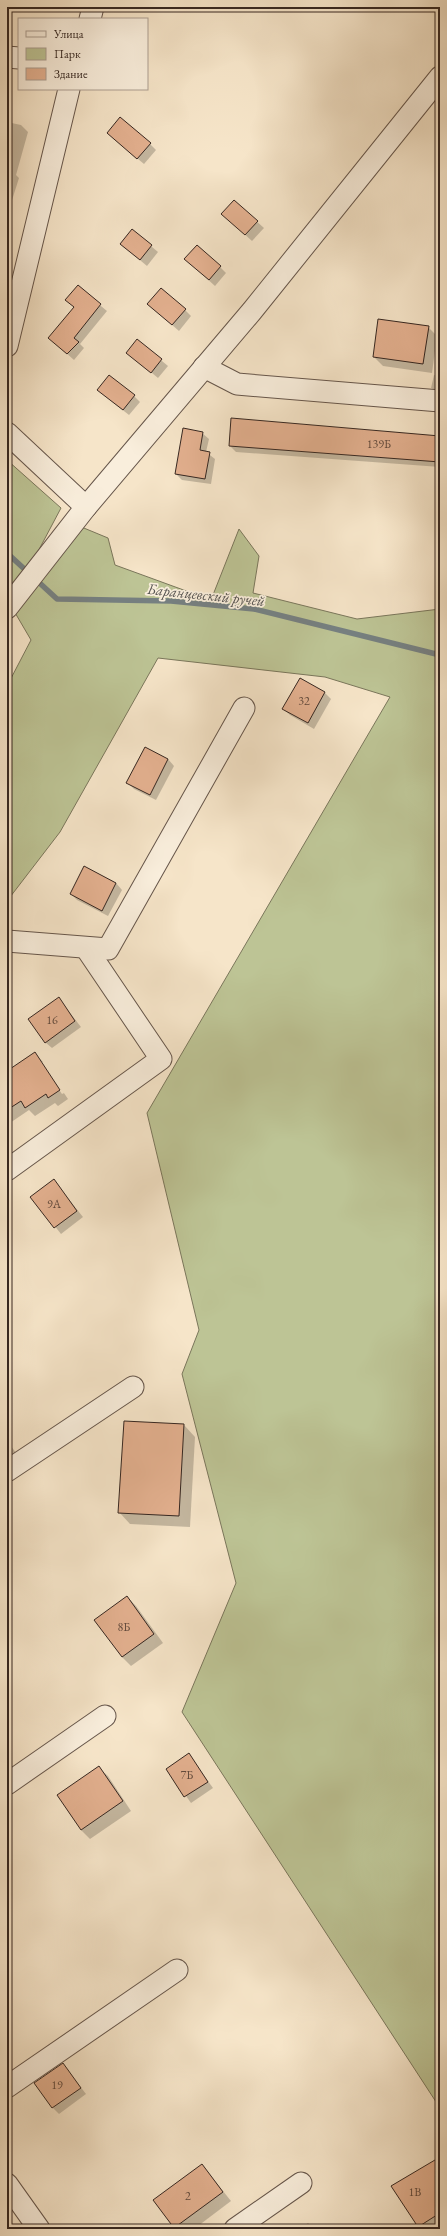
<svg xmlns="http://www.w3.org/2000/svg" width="447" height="2236" viewBox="0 0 447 2236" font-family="'EB Garamond',serif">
<rect width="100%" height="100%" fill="#f6e5c9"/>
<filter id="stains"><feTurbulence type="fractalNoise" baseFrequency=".005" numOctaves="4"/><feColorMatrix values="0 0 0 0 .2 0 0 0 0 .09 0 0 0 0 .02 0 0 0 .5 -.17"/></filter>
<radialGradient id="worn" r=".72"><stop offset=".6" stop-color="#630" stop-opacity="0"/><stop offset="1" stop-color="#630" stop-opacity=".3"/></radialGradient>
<!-- green -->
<path fill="#bdc495" stroke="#7a765b" d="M7 460 61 508 34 559 79 526 108 538 115 565 211 600 239 529 259 556 253 593 357 619 440 609V2108L182 1712 236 1583 182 1374 199 1330 147 1113 390 697 325 677 158 658 60 832 7 901V686L31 640 7 599Z"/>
<!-- shadow -->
<g fill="#0003" fill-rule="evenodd">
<path d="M7 122 21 125 28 132 16 175 19 178 7 216Z"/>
<path d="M114 139 150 144 156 150 144 164Z"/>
<path d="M234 201 264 228 252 241 229 220Z"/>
<path d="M7 218 12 223 7 238Z"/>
<path d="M132 230 158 252 147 266 121 244Z"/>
<path d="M192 265 220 267 226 273 215 286Z"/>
<path d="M78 287 107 311 80 344 84 348 74 360 56 344 75 308 67 300Z"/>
<path d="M148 304 185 310 191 316 179 331Z"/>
<path d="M428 327 437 336 432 373 383 366 374 357Z"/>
<path d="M138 341 168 366 158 378 128 353Z"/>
<path d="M434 375 440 376V392L431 388Z"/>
<path d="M105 396H134L140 402 129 415Z"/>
<path d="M232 419 440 437V467L236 452 230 446Z"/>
<path d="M202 433 209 439 206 452 215 459 211 484 182 480 176 474Z"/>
<path d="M300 679 325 693 331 699 314 729 290 715 283 709Z"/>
<path d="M145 748 168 759 174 766 156 800 134 789 128 783Z"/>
<path d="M85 867 116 883 122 890 108 916 77 900 71 894Z"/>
<path d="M59 999 81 1027 52 1048 45 1042Z"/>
<path d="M34 1053 43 1062 68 1099 58 1106 55 1103 35 1116 29 1110 7 1125V1072ZM40 1062H43L64 1093 62 1094Z"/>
<path d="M54 1181 83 1217 61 1234 32 1197Z"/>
<path d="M124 1422 184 1425 195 1437 190 1527 130 1524 119 1512Z"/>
<path d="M7 1441 17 1454 7 1462Z"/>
<path d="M127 1597 136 1606 163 1643 131 1666 122 1657Z"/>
<path d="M189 1755 213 1788 191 1803 167 1769Z"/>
<path d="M99 1768 108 1776 131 1811 90 1839 81 1830 58 1796Z"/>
<path d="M63 2064 86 2094 59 2114 53 2108Z"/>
<path d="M440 2158V2228L421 2229 392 2186Z"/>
<path d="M202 2165 231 2201 194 2229H177L155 2200Z"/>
<path d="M308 2223 314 2229H299Z"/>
</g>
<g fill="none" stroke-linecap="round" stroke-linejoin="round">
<!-- stream -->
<path stroke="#768081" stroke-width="5.5" d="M7 553 57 599 171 601 254 609 440 655"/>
</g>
<!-- building -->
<g fill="#e3b08f" stroke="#362721">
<path d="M120 117 151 143 137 159 107 133Z"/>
<path d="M234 200 258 221 245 235 221 214Z"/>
<path d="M132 229 152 245 140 260 120 244Z"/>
<path d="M197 245 221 266 209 280 184 259Z"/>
<path d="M78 285 101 304 74 338 79 342 67 354 48 338 74 307 65 300Z"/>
<path d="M161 288 186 309 172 325 147 304Z"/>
<path d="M378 319 429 326 423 364 373 357Z"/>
<path d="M137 339 162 359 151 373 126 353Z"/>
<path d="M109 375 135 395 123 410 97 390Z"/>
<path d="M231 418 440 436V462L229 446Z"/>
<path d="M183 428 203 432 200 450 210 452 205 479 175 474Z"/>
<path d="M300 678 325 692 308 723 282 709Z"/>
<path d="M145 747 168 759 150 795 126 783Z"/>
<path d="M84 866 116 883 102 911 70 894Z"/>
<path d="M59 997 75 1021 45 1043 28 1019Z"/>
<path d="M35 1052 60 1090 48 1098 46 1094 25 1108 21 1101 7 1110V1071Z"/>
<path d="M54 1179 77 1211 54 1228 30 1197Z"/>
<path d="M124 1421 184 1424 179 1516 118 1513Z"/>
<path d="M127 1596 154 1634 122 1657 94 1620Z"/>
<path d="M189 1753 208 1782 184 1797 166 1769Z"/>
<path d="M99 1766 123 1801 81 1830 57 1795Z"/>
<path d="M63 2063 81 2088 52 2108 34 2083Z"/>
<path d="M440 2157V2213L418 2227 391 2186Z"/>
<path d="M202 2164 223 2192 174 2228 153 2200Z"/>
</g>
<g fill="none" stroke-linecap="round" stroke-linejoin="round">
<defs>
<g id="minor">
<path d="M90 19 93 7"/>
<path d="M7 57 19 58"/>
<path d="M7 346 69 89"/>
<path d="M204 367 237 384 440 401"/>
<path d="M7 433 86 507 7 608"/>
<path d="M86 507 252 311 440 77"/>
<path d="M7 941 108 949 244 708"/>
<path d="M7 1170 161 1059 86 948"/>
<path d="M7 1471 133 1387"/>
<path d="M7 1784 105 1716"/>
<path d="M7 2087 177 1970"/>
<path d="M7 2184 39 2229"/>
<path d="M235 2229 301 2183"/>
</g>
</defs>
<!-- minor casing -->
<use href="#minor" stroke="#66564b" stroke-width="23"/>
<!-- minor -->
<use href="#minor" stroke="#f9eedc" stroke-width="21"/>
</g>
<g text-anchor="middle" stroke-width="3.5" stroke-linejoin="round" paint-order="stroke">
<!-- number labels -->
<g font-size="12" fill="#61493c">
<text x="379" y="448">139Б</text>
<text x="304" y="705">32</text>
<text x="52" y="1024">16</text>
<text x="54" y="1208">9А</text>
<text x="124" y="1631">8Б</text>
<text x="187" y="1779">7Б</text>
<text x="57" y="2089">19</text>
<text x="415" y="2196">1В</text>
<text x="188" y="2200">2</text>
</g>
<!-- water labels -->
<g font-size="15" font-style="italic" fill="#565451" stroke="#f9eedc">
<text transform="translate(206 595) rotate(6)" y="5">Баранцевский ручей</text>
</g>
</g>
<!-- margin -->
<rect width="447" height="2236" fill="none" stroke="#f6e5c9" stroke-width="24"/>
<rect x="8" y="8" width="431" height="2220" fill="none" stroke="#362721" stroke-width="2"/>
<rect x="12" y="12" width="423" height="2212" fill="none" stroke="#362721"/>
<!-- legend -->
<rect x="18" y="18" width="130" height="72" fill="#f9eedc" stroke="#ab9e91"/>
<rect x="26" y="31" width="20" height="6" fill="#f9eedc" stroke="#ab9e91"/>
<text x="54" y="38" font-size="12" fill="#362721">Улица</text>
<rect x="26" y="48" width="20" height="12" fill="#bdc495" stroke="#ab9e91"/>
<text x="54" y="58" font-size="12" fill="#362721">Парк</text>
<rect x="26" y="68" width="20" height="12" fill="#e3b08f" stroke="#ab9e91"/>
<text x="54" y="78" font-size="12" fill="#362721">Здание</text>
<rect width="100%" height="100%" filter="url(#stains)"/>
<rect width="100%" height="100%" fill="url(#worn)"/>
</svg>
